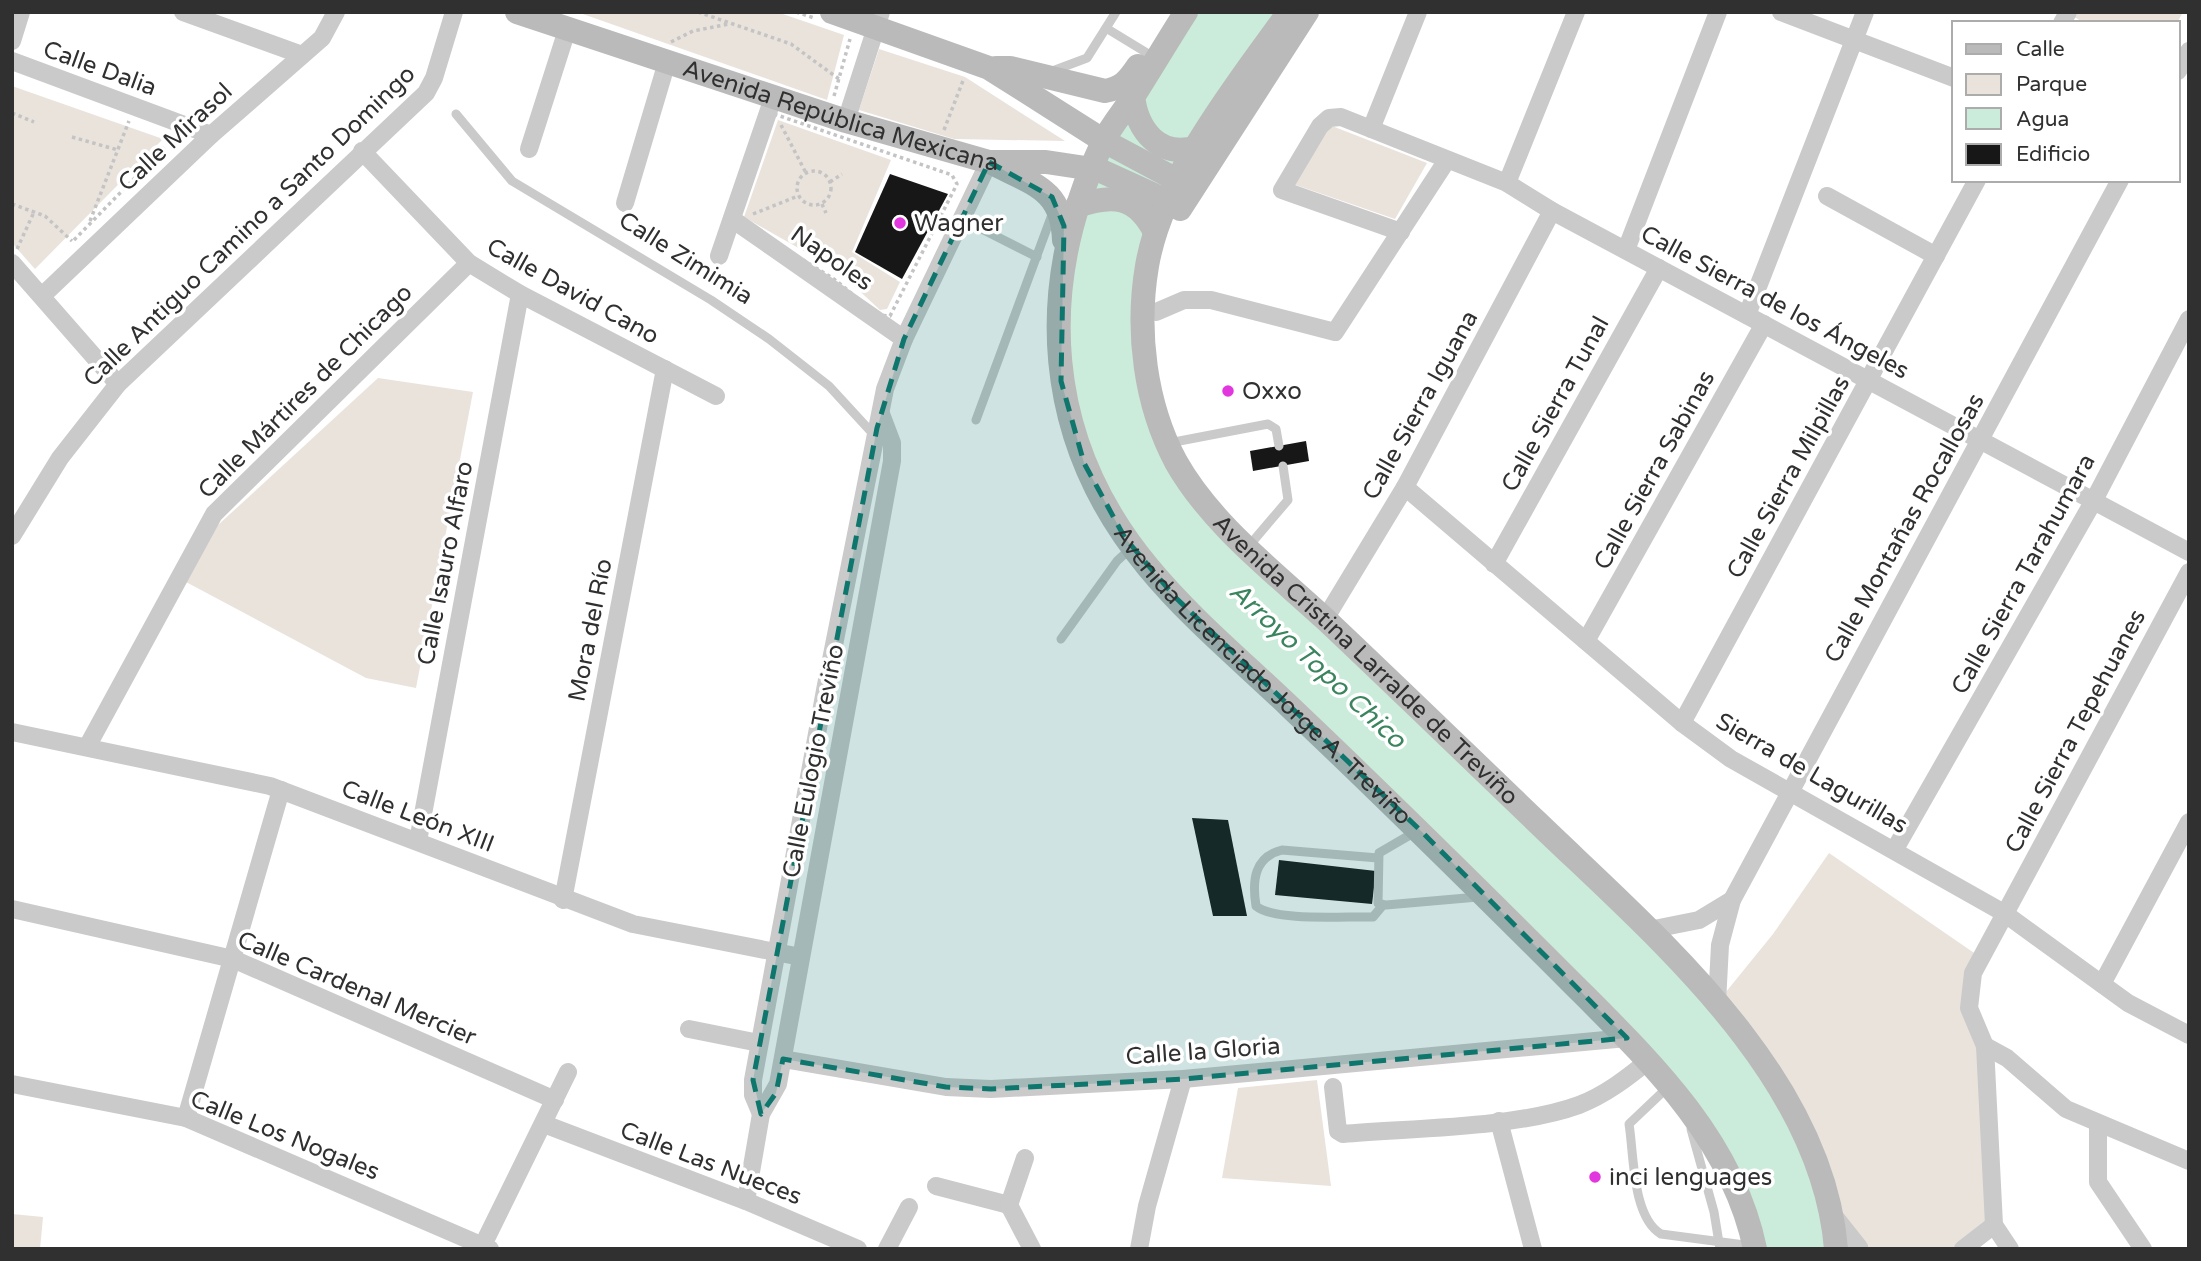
<svg xmlns="http://www.w3.org/2000/svg" width="2201" height="1261" viewBox="0 0 2201 1261" font-family="'Varela Round',sans-serif">
<rect width="100%" height="100%" fill="#fff"/>
<!-- green -->
<g fill="#eae3dc">
<path d="M577 12H777L844 35 827 100Z"/>
<path d="M2077 12H2183L2177 23H2085L2074 17Z"/>
<path d="M879 49 965 77 1065 141 954 139 859 110Z"/>
<path d="M12 86 163 139 35 269 12 243Z"/>
<path d="M778 120 891 160 852 252 900 282 887 309 880 310 837 270 744 217Z"/>
<path d="M1327 124 1427 163 1395 219 1290 183Z"/>
<path d="M378 378 473 392 416 688 366 678 186 582 205 537Z"/>
<path d="M1829 853 1980 957 1970 988 1985 1046 1994 1225 1963 1249H1835L1717 1003 1773 934Z"/>
<path d="M1317 1080 1331 1186 1222 1178 1238 1088Z"/>
<path d="M12 1214 43 1217 40 1249H12Z"/>
</g>
<!-- water -->
<path fill="#cbecdb" d="M1186 12H1289L1167 201 1142 320 1183 473 1649 930 1770 1070 1836 1249H1755L1712 1141 1133 547 1061 381 1077 206Z"/>
<!-- building -->
<g fill="#171717">
<path d="M890 174 948 194 902 279 855 252Z"/>
<path d="M1306 441 1309 461 1253 471 1250 451Z"/>
<path d="M1192 818 1228 820 1247 916H1213Z"/>
<path d="M1279 860 1376 871 1372 904 1275 895Z"/>
</g>
<g fill="none" stroke-linecap="round" stroke-linejoin="round">
<!-- path -->
<g stroke="#c4c4c4" stroke-width="3.5" stroke-dasharray="3.5 3.5" stroke-linecap="butt">
<path d="M698 12 791 44 839 79"/>
<path d="M796 12 814 18"/>
<path d="M671 42 693 31 729 24"/>
<path d="M834 96 850 39"/>
<path d="M12 113 34 122"/>
<path d="M774 114 952 175 957 184 890 316 878 315 834 279 738 220Z"/>
<path d="M781 125 806 173"/>
<path d="M944 130 964 78"/>
<path d="M72 137 118 150"/>
<circle cx="814" cy="188" r="17"/>
<path d="M830 182 842 174"/>
<path d="M12 204 45 216 72 241"/>
<path d="M822 204 826 213"/>
<path d="M753 214 798 196"/>
<path d="M90 221 129 121"/>
<path d="M74 240 174 138"/>
<path d="M17 249 34 212"/>
</g>
<!-- service -->
<g stroke="#cacaca" stroke-width="9">
<path d="M1106 28 1147 53"/>
<path d="M1055 70 1087 58 1116 12"/>
<path d="M456 114 512 181 711 300 769 339 829 386 875 436"/>
<path d="M962 219 1037 257"/>
<path d="M976 420 1053 212"/>
<path d="M1169 443 1268 424 1276 429 1279 446"/>
<path d="M1248 547 1288 500 1283 466"/>
<path d="M1061 639 1117 561 1131 548"/>
<path d="M1415 832 1379 853 1378 903 1386 905 1478 897"/>
<path d="M1378 858 1282 850C1254 857 1252 881 1256 906 1275 922 1346 916 1373 917L1383 905"/>
<path d="M1668 1087 1629 1124C1634 1154 1632 1217 1661 1234L1752 1246"/>
<path d="M1691 1129 1714 1212 1720 1249"/>
</g>
<!-- minor -->
<g stroke="#cacaca" stroke-width="18">
<path d="M183 12 302 55"/>
<path d="M1781 12 1954 78"/>
<path d="M2062 23 2068 12"/>
<path d="M12 41 21 12"/>
<path d="M12 61 211 135"/>
<path d="M2178 71 2189 51"/>
<path d="M846 121 881 12"/>
<path d="M1371 129 1418 12"/>
<path d="M529 149 567 30"/>
<path d="M362 151 469 263 520 294 716 396"/>
<path d="M1507 183 1576 12"/>
<path d="M1827 196 1936 256"/>
<path d="M625 203 667 62"/>
<path d="M732 219 904 339"/>
<path d="M1401 232 1282 190 1320 126 1329 118 1341 117 1507 183 1552 211 2189 552"/>
<path d="M1626 250 1718 12"/>
<path d="M719 256 773 98"/>
<path d="M12 263 118 384"/>
<path d="M42 296 211 135 322 38 336 12"/>
<path d="M1156 312 1184 300H1211L1335 332 1447 160"/>
<path d="M1747 315 1865 12"/>
<path d="M1405 487 1682 723 1731 759 2004 913 2128 1003 2189 1035"/>
<path d="M12 536 60 458 118 384 426 93 434 78 454 12"/>
<path d="M1494 564 1659 268"/>
<path d="M1325 619 1405 487 1552 211"/>
<path d="M1586 641 1764 324"/>
<path d="M1682 723 1977 180"/>
<path d="M12 732 270 786 633 924 801 957"/>
<path d="M87 747 214 514 469 263"/>
<path d="M418 841 520 294"/>
<path d="M1895 849 2093 502 2189 319"/>
<path d="M563 900 665 369"/>
<path d="M12 909 233 959 555 1100"/>
<path d="M1649 930 1699 920 1732 900"/>
<path d="M2102 984 2189 822"/>
<path d="M1717 1003 1720 945 1732 900 2120 180"/>
<path d="M689 1029 759 1043"/>
<path d="M1985 1046 2007 1058 2066 1109 2189 1161"/>
<path d="M783 1059 946 1087 991 1089 1183 1079 1627 1038"/>
<path d="M12 1084 186 1118 490 1249"/>
<path d="M1333 1087 1338 1131 1343 1134C1412 1128 1516 1128 1579 1105 1605 1095 1627 1078 1648 1061"/>
<path d="M761 1114 753 1095V1080L826 685 885 389 904 339 989 162"/>
<path d="M186 1118 281 790"/>
<path d="M1499 1121 1533 1249"/>
<path d="M544 1124 746 1201 858 1249"/>
<path d="M2098 1124V1182L2143 1249"/>
<path d="M936 1186 1009 1205"/>
<path d="M746 1201 761 1114 778 1084 892 461V443L881 414"/>
<path d="M1009 1205 1025 1158"/>
<path d="M1009 1205 1032 1249"/>
<path d="M483 1245 568 1072"/>
<path d="M887 1249 909 1207"/>
<path d="M1139 1249 1147 1206 1183 1079"/>
<path d="M1963 1249 1994 1225"/>
<path d="M2010 1249 1994 1225 1985 1046 1969 1008 1973 973 2189 572"/>
</g>
<!-- tertiary -->
<path stroke="#cacaca" stroke-width="23" d="M1834 1220 1857 1249"/>
<!-- secondary -->
<g stroke="#bababa" stroke-width="24">
<path id="s1" d="M517 12 846 121 989 162H1046L1099 170 1167 201"/>
<path d="M832 12 989 68 1104 141 1177 180"/>
<path id="s2" d="M1186 12C1168 40 1151 69 1133 97 1123 112 1111 126 1103 142 1034 288 1043 440 1148 567 1190 618 1242 661 1290 707 1387 799 1481 892 1576 987 1651 1062 1733 1141 1755 1249"/>
<path id="s3" d="M1289 12C1237 84 1162 178 1147 266 1136 331 1145 404 1176 462 1211 524 1273 571 1325 619 1396 686 1466 754 1537 822 1654 935 1822 1074 1836 1249"/>
<path d="M996 68H1010L1105 91C1122 88 1128 81 1138 66"/>
<path d="M1133 96C1137 130 1159 159 1197 147"/>
<path d="M990 162C1031 184 1062 187 1064 240"/>
<path d="M1077 206C1113 194 1136 195 1155 232"/>
<path d="M1180 209 1307 12"/>
</g>
</g>
<!-- marked area -->
<path fill="#0f766e" fill-opacity="0.2" stroke="#0f766e" stroke-width="5" stroke-dasharray="14 9" stroke-linejoin="round" d="M989 162 1052 197 1064 226 1061 381 1084 463 1125 538 1176 598 1419 829 1627 1038 1183 1079 991 1089 946 1087 783 1059 776 1093 761 1114 753 1080 877 428 904 339Z"/>
<!-- markers -->
<g fill="#e237df" stroke="#fff" stroke-width="2.5">
<circle cx="900" cy="223" r="7"/>
<circle cx="1228" cy="391" r="7"/>
<circle cx="1595" cy="1177" r="7"/>
</g>
<g text-anchor="middle" stroke-width="7" stroke-linejoin="round" paint-order="stroke">
<!-- street labels -->
<g font-size="24" fill="#303030" stroke="#fff">
<text transform="translate(100 68) rotate(20)" y="8">Calle Dalia</text>
<text dy="8" stroke="none"><textPath href="#s1" startOffset="340">Avenida República Mexicana</textPath></text>
<text transform="translate(175 137) rotate(-43)" y="8">Calle Mirasol</text>
<text transform="translate(249 226) rotate(-44)" y="8">Calle Antiguo Camino a Santo Domingo</text>
<text transform="translate(686 258) rotate(32)" y="8">Calle Zimimia</text>
<text transform="translate(832 258) rotate(35)" y="8">Napoles</text>
<text transform="translate(573 291) rotate(29)" y="8">Calle David Cano</text>
<text transform="translate(1775 302) rotate(28)" y="8">Calle Sierra de los Ángeles</text>
<text transform="translate(305 391) rotate(-45)" y="8">Calle Mártires de Chicago</text>
<text transform="translate(1555 404) rotate(-61)" y="8">Calle Sierra Tunal</text>
<text transform="translate(1420 405) rotate(-61)" y="8">Calle Sierra Iguana</text>
<text transform="translate(1654 470) rotate(-61)" y="8">Calle Sierra Sabinas</text>
<text transform="translate(1788 477) rotate(-61)" y="8">Calle Sierra Milpillas</text>
<text transform="translate(1904 528) rotate(-61)" y="8">Calle Montañas Rocallosas</text>
<text transform="translate(445 563) rotate(-79)" y="8">Calle Isauro Alfaro</text>
<text transform="translate(2023 574) rotate(-61)" y="8">Calle Sierra Tarahumara</text>
<text transform="translate(590 630) rotate(-79)" y="8">Mora del Río</text>
<text dy="8" stroke="none"><textPath href="#s3" startOffset="770">Avenida Cristina Larralde de Treviño</textPath></text>
<text dy="8" stroke="none"><textPath href="#s2" startOffset="765">Avenida Licenciado Jorge A. Treviño</textPath></text>
<text transform="translate(2075 731) rotate(-62)" y="8">Calle Sierra Tepehuanes</text>
<text transform="translate(813 761) rotate(-79)" y="8">Calle Eulogio Treviño</text>
<text transform="translate(1812 773) rotate(30)" y="8">Sierra de Lagurillas</text>
<text transform="translate(418 816) rotate(21)" y="8">Calle León XIII</text>
<text transform="translate(357 988) rotate(23)" y="8">Calle Cardenal Mercier</text>
<text transform="translate(1203 1051) rotate(-4)" y="8">Calle la Gloria</text>
<text transform="translate(285 1135) rotate(22)" y="8">Calle Los Nogales</text>
<text transform="translate(711 1163) rotate(21)" y="8">Calle Las Nueces</text>
</g>
<!-- poi labels -->
<g font-size="24" fill="#303030" stroke="#fff" text-anchor="start">
<text x="914" y="231">Wagner</text>
<text x="1242" y="399">Oxxo</text>
<text x="1609" y="1185">inci lenguages</text>
</g>
<!-- water labels -->
<g font-size="26" font-style="italic" fill="#3a845e" stroke="#fff">
<text transform="translate(1318 665) rotate(43)" y="9">Arroyo Topo Chico</text>
</g>
</g>
<!-- border -->
<rect width="2201" height="1261" fill="none" stroke="#303030" stroke-width="28"/>
<!-- legend -->
<rect x="1952" y="21" width="228" height="161" fill="#ffffff" stroke="#acacac" stroke-width="2"/>
<rect x="1966" y="44" width="35" height="10" fill="#bababa" stroke="#acacac" stroke-width="2"/>
<text x="2016" y="56" font-size="21" fill="#303030">Calle</text>
<rect x="1966" y="74" width="35" height="21" fill="#eae3dc" stroke="#acacac" stroke-width="2"/>
<text x="2016" y="91" font-size="21" fill="#303030">Parque</text>
<rect x="1966" y="108" width="35" height="21" fill="#cbecdb" stroke="#acacac" stroke-width="2"/>
<text x="2016" y="126" font-size="21" fill="#303030">Agua</text>
<rect x="1966" y="144" width="35" height="21" fill="#171717" stroke="#acacac" stroke-width="2"/>
<text x="2016" y="161" font-size="21" fill="#303030">Edificio</text>
</svg>
